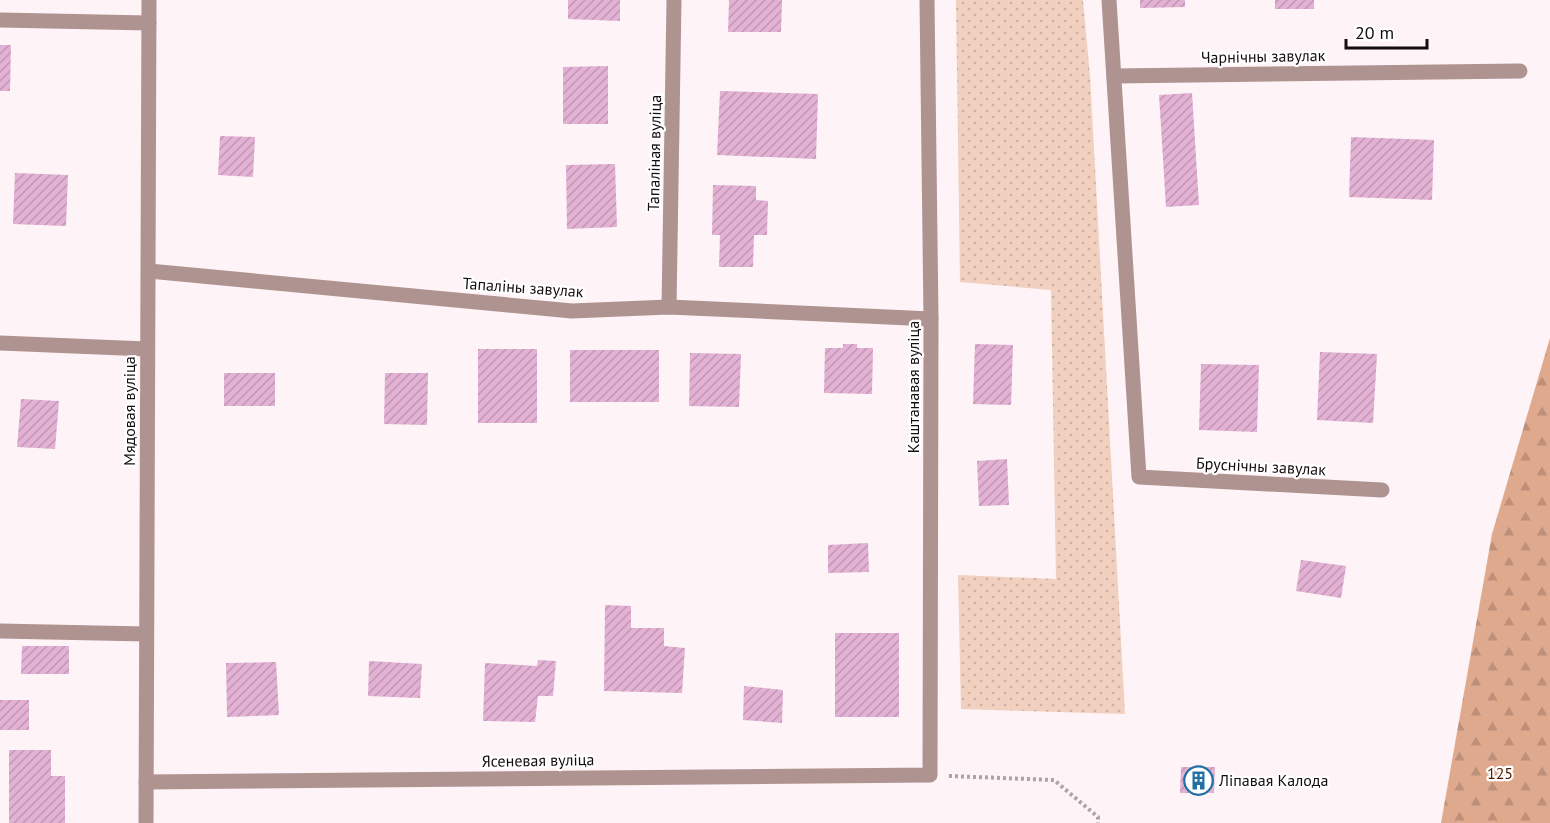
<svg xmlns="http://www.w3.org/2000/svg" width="1550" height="823" viewBox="0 0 1550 823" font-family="'PT Sans',sans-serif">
<defs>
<pattern id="grass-dots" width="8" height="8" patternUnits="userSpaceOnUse" patternTransform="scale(1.5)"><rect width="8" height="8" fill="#f2d0bf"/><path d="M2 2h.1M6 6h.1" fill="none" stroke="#cfb1a3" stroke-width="1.8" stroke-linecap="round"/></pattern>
<pattern id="forest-firs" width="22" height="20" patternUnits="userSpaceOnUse" patternTransform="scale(1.5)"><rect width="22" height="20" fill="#dfa98e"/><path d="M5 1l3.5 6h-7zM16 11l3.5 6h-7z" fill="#be9079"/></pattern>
<pattern id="building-hatch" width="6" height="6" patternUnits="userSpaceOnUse" patternTransform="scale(1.5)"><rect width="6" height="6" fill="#e3b1d4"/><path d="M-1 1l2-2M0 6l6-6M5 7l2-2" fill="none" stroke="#c297b5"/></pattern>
</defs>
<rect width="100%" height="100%" fill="#fef3f6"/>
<!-- grass -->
<path fill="url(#grass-dots)" d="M956 0H1083L1090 76 1125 714 961 709 958 575 1056 579 1051 290 960 282Z"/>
<!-- forest -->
<path fill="url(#forest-firs)" d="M1550 338V823H1441L1492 534Z"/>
<!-- building -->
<g fill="url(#building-hatch)">
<path d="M568 0H620V21L568 19Z"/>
<path d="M729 0H782L781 32H728Z"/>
<path d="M1140 0H1185V7L1140 8Z"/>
<rect x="1275" y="0" width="39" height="9"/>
<path d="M0 45H11L10 91H0Z"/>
<path d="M608 66V124H563V67Z"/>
<path d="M720 91 818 94 816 159 717 155Z"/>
<path d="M1192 93 1199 205 1166 207 1159 95Z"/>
<path d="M220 136 255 137 253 177 218 175Z"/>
<path d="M1351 137 1434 140 1432 200 1349 197Z"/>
<path d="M615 164 617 227 567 229 566 165Z"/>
<path d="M15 173 68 175 66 226 13 224Z"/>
<path d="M713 185 756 186V200L768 201 767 235H754L753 267H719L720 235H712Z"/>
<path d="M843 344H857V348H873L872 394 824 393 825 348H843Z"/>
<path d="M975 344 1013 345 1011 405 973 404Z"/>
<rect x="478" y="349" width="59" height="74"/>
<rect x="570" y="350" width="89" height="52"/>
<path d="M1320 352 1377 354 1373 423 1317 420Z"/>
<path d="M690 353 741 354 739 407 689 406Z"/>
<path d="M1201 364 1259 365 1257 432 1199 430Z"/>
<rect x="224" y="373" width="51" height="33"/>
<path d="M385 373H428L427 425 384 424Z"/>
<path d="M21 399 59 401 55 449 17 447Z"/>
<path d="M1007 459 1009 505 979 506 977 461Z"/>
<path d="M868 543 869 572 828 573V545Z"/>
<path d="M1301 560 1346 566 1341 598 1296 591Z"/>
<path d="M605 605 631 606V628H664V646L685 648 682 693 604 691Z"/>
<rect x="835" y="633" width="64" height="84"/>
<path d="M22 646H69V674H21Z"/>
<path d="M538 660 556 661 553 696H538L535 722 483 721 485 663 537 666Z"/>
<path d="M369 661 422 664 420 698 368 696Z"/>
<path d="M276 662 279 715 227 717 226 663Z"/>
<path d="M744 686 783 690 782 723 743 720Z"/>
<rect x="0" y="700" width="29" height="30"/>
<path d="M9 750H51V776H65V823H9Z"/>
<path d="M1181 767H1215L1214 793H1180Z"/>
</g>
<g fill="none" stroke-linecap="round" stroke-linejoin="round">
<!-- path -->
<path stroke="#aca3a6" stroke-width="4" stroke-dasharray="3 3" stroke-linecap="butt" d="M949 776 1054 780 1098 817V823"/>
<!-- service -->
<g stroke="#af9391" stroke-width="15">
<path d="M0 20 149 23"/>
<path d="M0 631 146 634"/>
</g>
<!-- minor -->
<g stroke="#af9391" stroke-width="15">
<path d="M1109 0 1139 477 1382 490"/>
<path d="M1114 76 1520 71"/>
<path d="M149 271 572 311 669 307 931 319"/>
<path d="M669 307 674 0"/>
<path d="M0 343 147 349"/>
<path d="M146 782 930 775 931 319 927 0"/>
</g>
<!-- tertiary -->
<path stroke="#af9391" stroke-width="15" d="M146 823 149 0"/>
</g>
<!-- icons -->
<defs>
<symbol id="building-ring" viewBox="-11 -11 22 22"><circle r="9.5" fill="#fff" stroke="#2370a3" stroke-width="1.5"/><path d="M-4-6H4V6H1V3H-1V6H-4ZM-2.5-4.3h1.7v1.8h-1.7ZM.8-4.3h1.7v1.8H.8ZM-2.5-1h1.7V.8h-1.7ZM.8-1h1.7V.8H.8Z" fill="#2370a3"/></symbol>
</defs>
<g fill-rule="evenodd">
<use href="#building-ring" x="1182" y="764" width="33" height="33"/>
</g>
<g text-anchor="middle" stroke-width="4.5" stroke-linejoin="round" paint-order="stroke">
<!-- street labels -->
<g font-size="16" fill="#130d0f" stroke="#fff">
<text transform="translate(1263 56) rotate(-1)" y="6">Чарнічны завулак</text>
<text transform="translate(654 153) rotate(-89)" y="6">Тапаліная вуліца</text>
<text transform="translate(523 287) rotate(4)" y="6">Тапаліны завулак</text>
<text transform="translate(913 387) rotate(-90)" y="6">Каштанавая вуліца</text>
<text transform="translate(129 411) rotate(-90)" y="6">Мядовая вуліца</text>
<text transform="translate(1261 466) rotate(3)" y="6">Бруснічны завулак</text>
<text transform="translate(538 760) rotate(-1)" y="6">Ясеневая вуліца</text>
</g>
<!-- park labels -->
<g font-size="16" fill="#502001" stroke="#fff">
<text x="1500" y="779">125</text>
</g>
<!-- poi labels -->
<g font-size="16" fill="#130d0f" stroke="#fff" text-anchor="start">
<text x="1219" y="786">Ліпавая Калода</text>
</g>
</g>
<!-- scale -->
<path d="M1346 39v9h81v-9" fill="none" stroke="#130d0f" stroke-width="3"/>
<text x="1355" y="39" font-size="18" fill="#130d0f" stroke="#ffffff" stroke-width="4.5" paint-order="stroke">20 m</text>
</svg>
